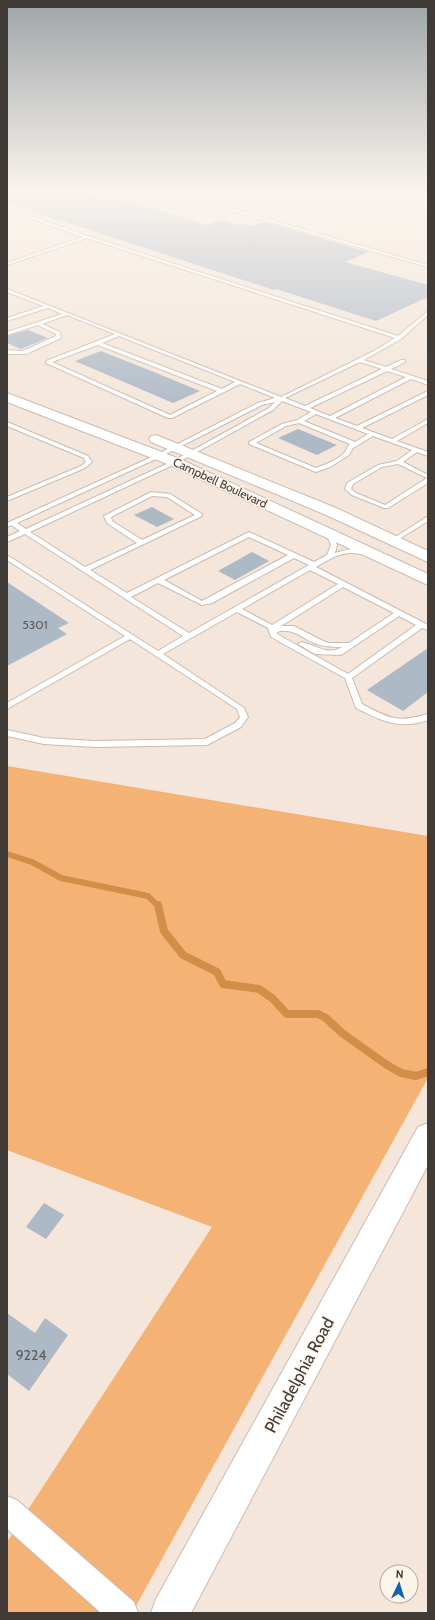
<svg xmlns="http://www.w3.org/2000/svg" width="435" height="1620" viewBox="0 0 435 1620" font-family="Cabin,sans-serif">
<rect width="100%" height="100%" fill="#f4e6da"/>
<!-- green -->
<path fill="#f4b274" d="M7 766 428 836V1078L132 1613H7V1542L212 1227 7 1150Z"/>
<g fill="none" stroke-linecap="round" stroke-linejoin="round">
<!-- stream-far1 -->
<path stroke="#d28e49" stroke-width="6" d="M7 854 32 862 61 878 148 896 158 906"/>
<!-- stream -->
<path stroke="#d28e49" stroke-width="8" d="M158 905 164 931 183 955 217 972 223 984 259 989 272 998 287 1014H318L326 1018 342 1033 387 1065 401 1073 416 1076 428 1072"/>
</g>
<!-- building -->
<g fill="#aeb9c6">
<path d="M7 190H73L106 199 114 197 207 225 221 220 238 225 242 224 251 226 264 222 369 252 345 262 428 285V297L376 321 276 289 274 290 7 203Z"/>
<path d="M28 330 48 338 21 349 7 343V336Z"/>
<path d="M101 351 154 372 200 391 173 403 75 361Z"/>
<path d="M298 429 337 445 317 455 278 438Z"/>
<path d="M152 507 174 519 157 527 134 515Z"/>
<path d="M252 552 269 561 235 580 218 571Z"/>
<path d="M7 582 69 623 58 628 67 634 7 666Z"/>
<path d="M428 648V692L403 711 367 690Z"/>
<path d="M44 1203 64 1215 46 1239 26 1227Z"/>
<path d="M7 1313 35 1333 45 1318 68 1335 29 1391 7 1374Z"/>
</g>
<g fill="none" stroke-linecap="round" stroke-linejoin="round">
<defs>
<g id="service">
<path d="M126 190H131L233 209 428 265V267L231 211Z"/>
<path d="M7 208 88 236 398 336 428 311V315L401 339 364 360 386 367 401 360H405V362L391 369 428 381V385L411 379 335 418 357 426 428 391V395L362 428 392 439 428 419V423L397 441 428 452V456L417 452 403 462 428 475V483L388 508H384L352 495 345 489 347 483 378 465 397 461 412 450 373 436 353 448 349 455 330 467 316 472 249 444V442L282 424 297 420 311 412 282 401 273 410 177 463 30 532 85 567 137 543 107 523 104 516 151 492 170 494 202 514V516L90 570 127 593 249 532 314 562 327 555 331 545 326 533 329 531 331 532 337 545 335 553C345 550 361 545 370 552 365 556 358 553 352 553 338 553 326 561 316 567L428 625V630L422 628 352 678 362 704C391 719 396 723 428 714V720C399 730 382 721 356 708L345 678 271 637 268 628 237 612 163 654 244 708 248 717 241 727 207 745 95 747 44 744 7 736V730L44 738 95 741 205 739 235 723 240 717 237 709 130 639 7 709V703L125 636 7 560V555L158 651 183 636 25 534 7 542V537L20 531 11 525 7 527V523L156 455 258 403 275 398 240 384 172 418H168L46 363V361L115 334 67 315 42 324 60 332 61 338 26 354H7V350L23 351 56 336V334L38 325 7 335V332L62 314 48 308 7 321V318L43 306 7 292V289L281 397 374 351 395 338 87 238 7 265V263L83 237 7 210ZM119 336 235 382 222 389 102 343ZM98 345 217 391 170 415 52 362ZM360 362 382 369 305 406 285 398ZM387 371 406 377 330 416 310 408ZM275 402 269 408 173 461 26 529 17 523 160 457 262 405ZM316 414 368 434 355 442 304 421ZM299 423 350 444C347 447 347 449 345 452 340 459 324 465 316 468L256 443 286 426ZM398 464 427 478 385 505 356 493 351 489 353 484 382 467ZM152 496 167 497 195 515 142 540 112 521 111 517ZM249 537 288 555 202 601 164 580ZM294 558 309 565 189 633 131 597 158 583 202 605 212 603ZM310 570 338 584 272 625 242 609ZM343 587 394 613 349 643H328L321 640 294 626H281ZM399 616 416 625 348 674 277 634V632C293 627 302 639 317 644 325 647 333 647 342 647 328 656 315 645 302 642L298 644 315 654 341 655Z"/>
<path d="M7 422 88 456 92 462 85 468 7 501V497L81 466 86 462 84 458 7 426Z"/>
<path d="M428 516V521L396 541 394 542 391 540Z"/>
</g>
<path id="minor" d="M7 1496 17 1500 134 1602 138 1613H101L7 1529Z"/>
<g id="secondary">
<path d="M7 393 180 459 428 574V585L170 465 7 402Z"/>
<path d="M156 435 336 508 428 551V562L324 514 151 442 149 439 151 436Z"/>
<path d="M428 1123V1165L191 1613H151L156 1599 418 1127Z"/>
</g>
</defs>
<!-- service casing -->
<use href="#service" stroke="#c9bbb0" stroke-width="2"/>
<!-- minor casing -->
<use href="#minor" stroke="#c9bbb0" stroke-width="2"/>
<!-- secondary casing -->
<use href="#secondary" stroke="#c9bbb0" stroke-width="2"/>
<!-- service -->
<use href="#service" fill="#fff" fill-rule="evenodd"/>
<!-- minor -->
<use href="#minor" fill="#fff" fill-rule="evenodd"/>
<!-- secondary -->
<use href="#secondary" fill="#fff" fill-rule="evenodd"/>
</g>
<!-- sky -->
<linearGradient id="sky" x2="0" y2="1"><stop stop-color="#9fa5a8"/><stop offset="0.46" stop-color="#faf4ee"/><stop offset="1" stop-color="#faf4ee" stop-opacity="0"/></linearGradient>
<rect width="435" height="416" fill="url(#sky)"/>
<g text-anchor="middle" stroke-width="3" stroke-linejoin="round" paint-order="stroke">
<!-- far-street labels -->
<g font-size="12" fill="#403b36" stroke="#fff4ea">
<text transform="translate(220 483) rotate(25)" y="4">Campbell Boulevard</text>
</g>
<!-- number labels -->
<g font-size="12" fill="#5c5a5a">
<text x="35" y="629">5301</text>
</g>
<!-- near-number labels -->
<g font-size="14" fill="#5c5a5a">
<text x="31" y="1360">9224</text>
</g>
<!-- near-street labels -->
<g font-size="17" fill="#403b36" stroke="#fff4ea">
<text transform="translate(299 1375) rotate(-62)" y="6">Philadelphia Road</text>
</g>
</g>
<!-- border -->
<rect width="435" height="1620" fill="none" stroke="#403b36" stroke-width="16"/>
<!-- north arrow -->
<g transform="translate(399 1584) rotate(4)"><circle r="19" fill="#fff4ea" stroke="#b3aaa2"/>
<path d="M0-3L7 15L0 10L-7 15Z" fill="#0b66b3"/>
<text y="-6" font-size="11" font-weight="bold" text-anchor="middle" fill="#403b36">N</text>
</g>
</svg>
